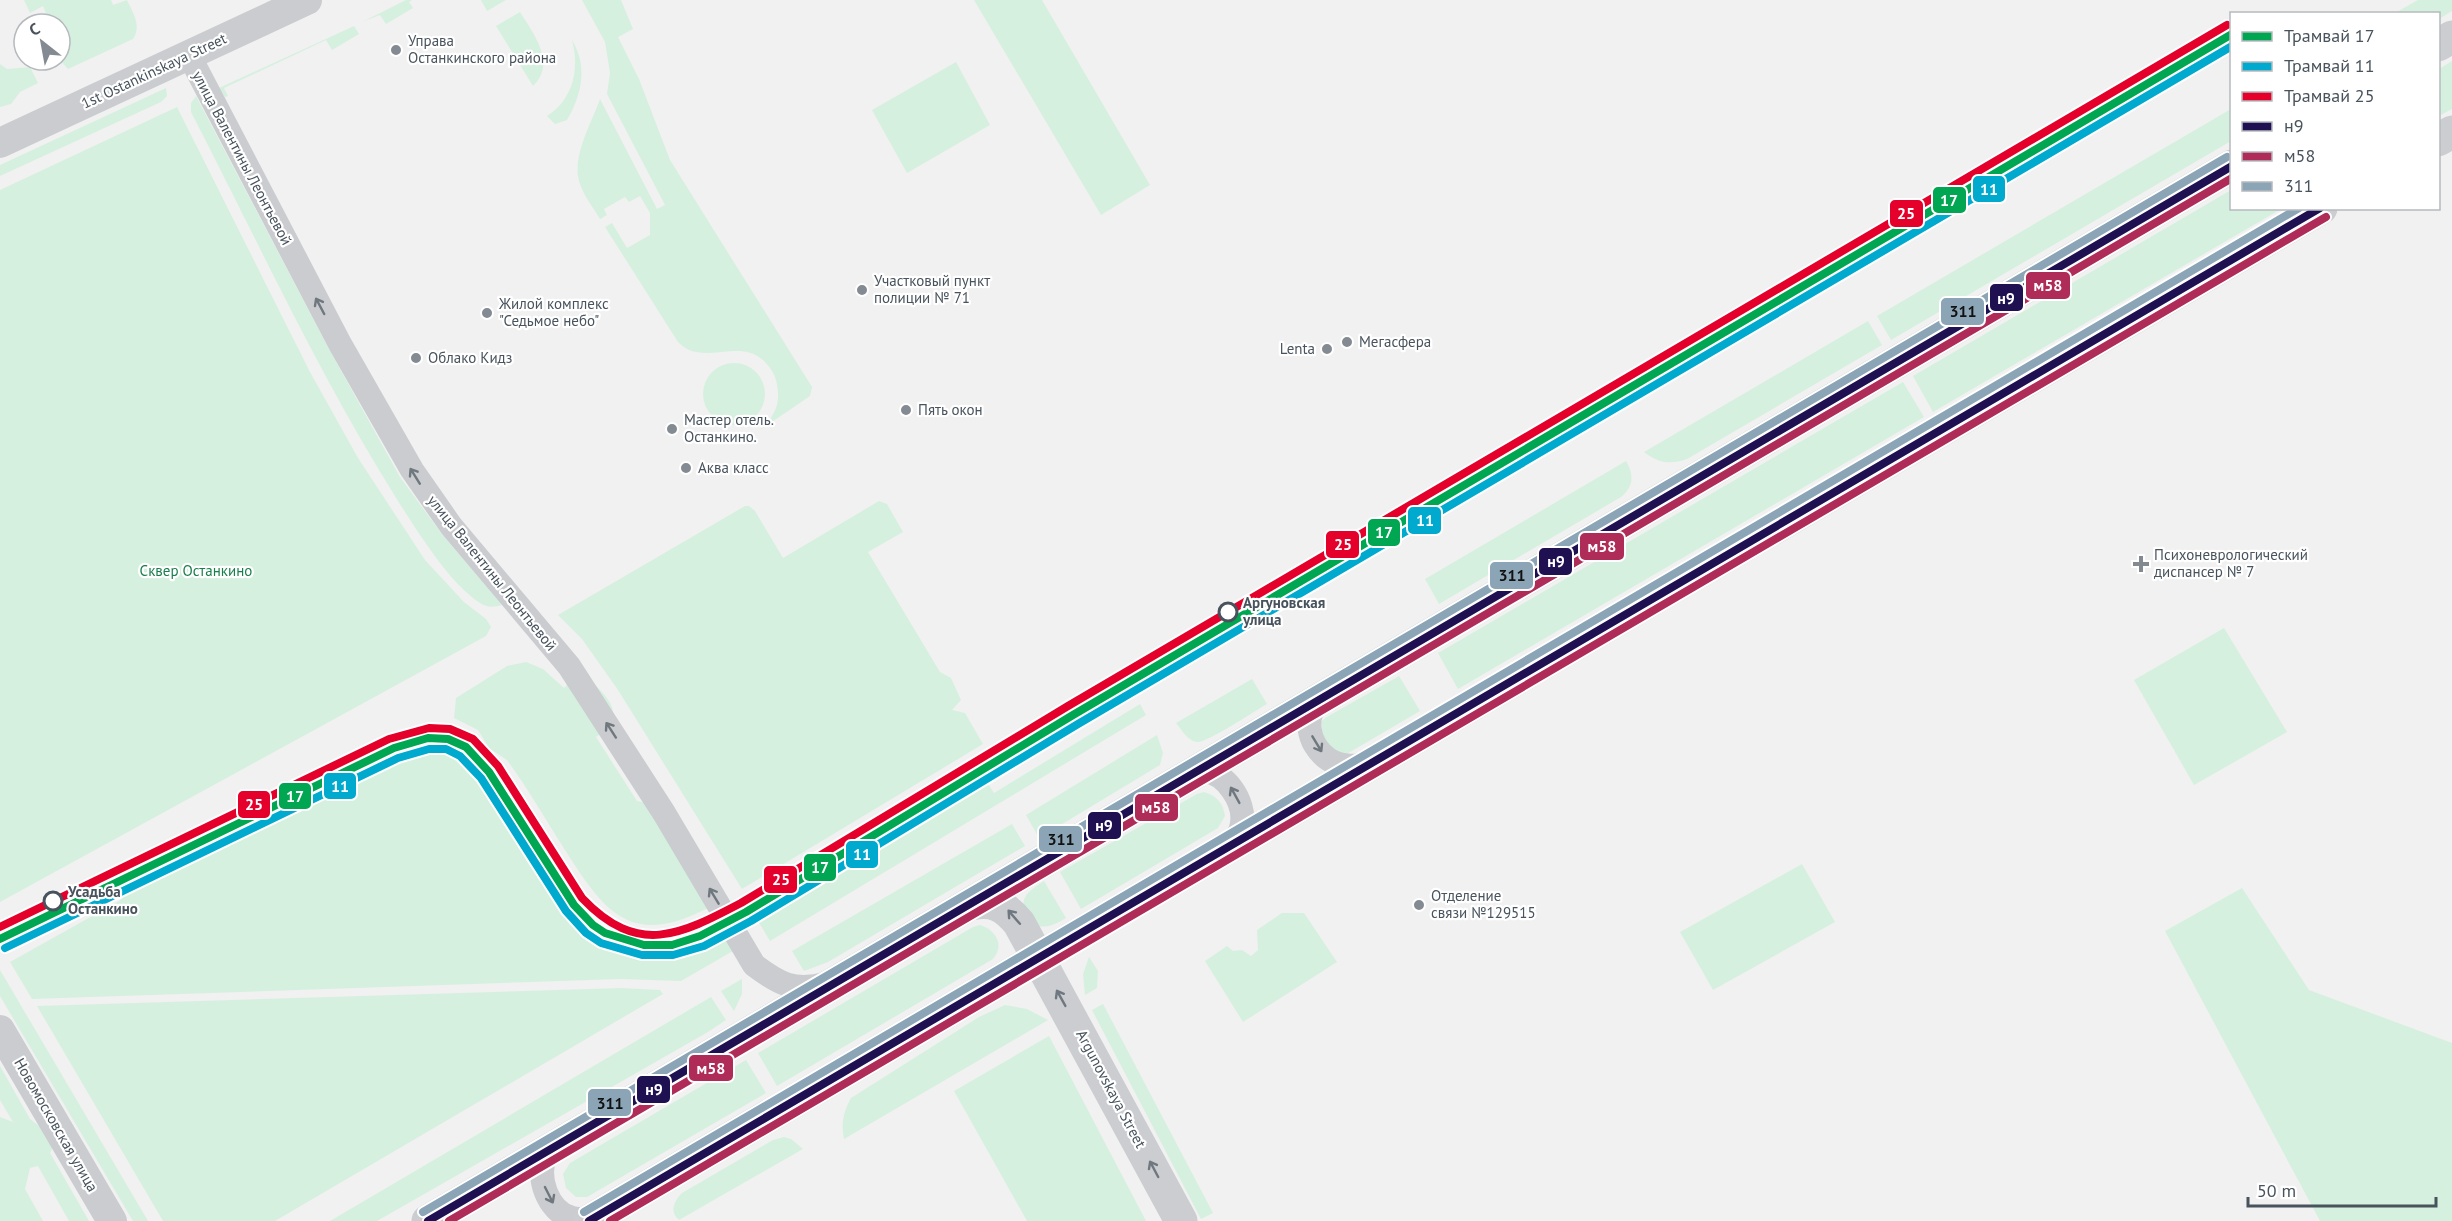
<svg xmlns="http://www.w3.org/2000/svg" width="2452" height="1221" viewBox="0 0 2452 1221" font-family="'PT Sans',sans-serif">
<rect width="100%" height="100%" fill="#f1f1f1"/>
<!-- green -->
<g fill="#d6f0df">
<path d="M24 0H111L113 5 127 0C133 13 142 26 133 39L68 69 60 60V24H35L33 19 46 13 43 6 30 13Z"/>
<path d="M406 0H412L409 2 413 8 386 24 380 15 362 22Z"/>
<path d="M481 0H506L487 11Z"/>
<path d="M582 0H621L633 29 618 37 639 79 670 160 812 387 810 396 760 430C774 417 781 404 777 385 776 376 771 368 764 361 741 340 715 360 689 350 685 348 681 345 678 342L605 227 612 223 627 248 650 235V213L640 196 629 202 625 197 604 209 607 215 600 219C593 207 583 195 579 181 572 156 592 122 600 99L657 209 665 205 607 94 610 73 605 42Z"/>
<path d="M974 0H1042L1150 185 1101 215Z"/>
<path d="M2418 0H2452V11L2439 19 2438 14 2395 13Z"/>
<path d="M520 12C533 33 557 63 533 86L496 26Z"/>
<path d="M354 26 359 34 332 50 326 40 224 88 228 96 225 97 219 88Z"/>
<path d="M572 40C588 66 582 95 567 120L555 124 547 116C573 100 580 69 572 40Z"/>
<path d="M2452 61V109L2439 116V69Z"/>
<path d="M956 62 990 125 907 173 872 110Z"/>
<path d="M0 64 7 69 30 67 38 83 20 92 11 104 0 107Z"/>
<path d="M166 88 167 96 161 102 0 176V165Z"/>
<path d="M196 96 329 349 400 477 441 533 502 605C494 607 488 608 480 603 449 583 418 532 398 501 320 377 258 242 191 112V103Z"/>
<path d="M177 107 310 372 358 458 425 560 464 602 486 619 491 627 486 636 0 902V190Z"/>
<path d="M2231 109V141L1891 340 1877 316Z"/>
<path d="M2231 190 2232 208 2281 209 1933 412 1913 376Z"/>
<path d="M1868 321 1882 345 1687 459C1670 465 1658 463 1644 452Z"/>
<circle cx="734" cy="394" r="31"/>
<path d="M1903 382 1924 417 1458 689 1438 653Z"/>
<path d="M1626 461C1634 475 1634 486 1621 497L1439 604 1425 579Z"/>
<path d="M879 501 887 504 903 532 868 552 940 672 951 678 961 700 952 710 965 713 983 744 742 889 618 690 582 639 558 615 745 506H749L755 511 783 558Z"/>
<path d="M2224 628 2287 732 2194 785 2134 680Z"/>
<path d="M526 662 543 669 564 688 569 683H593C613 701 625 720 596 737L637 801 651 804 708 908C631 948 605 913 565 850 546 820 528 789 507 760L489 748 478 730 454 718 456 698 507 666Z"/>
<path d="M1399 676 1420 711 1345 755 1325 750 1321 722 1325 718Z"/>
<path d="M1252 679 1267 704C1255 711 1207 743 1197 742 1188 741 1181 729 1176 723Z"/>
<path d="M1140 704 1146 715 770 941 755 916 985 779 994 793Z"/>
<path d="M1157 735 1163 753 1160 765 1039 838 1026 815Z"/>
<path d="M435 746 456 752 465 758 516 820 513 825 531 854 544 864 552 879 550 885 565 908 580 918 581 926C623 966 675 958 723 935L733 951 681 981 620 979 32 999 10 962 119 901 136 879 160 871 171 874 398 757 416 749Z"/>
<path d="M1204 792C1217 796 1223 803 1225 816L1218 828 1081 909 1060 872 1197 794Z"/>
<path d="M1012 824 1025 846 828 962 804 971 792 951Z"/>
<path d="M1802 864 1835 922 1713 990 1680 932Z"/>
<path d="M1044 881 1066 918C1056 924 1049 928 1037 926 1018 903 1018 898 1044 881Z"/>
<path d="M2242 888 2309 990 2452 1043V1221H2320L2165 931Z"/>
<path d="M1282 913H1304L1337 962 1243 1022 1205 961 1227 946 1233 951 1242 950 1251 956 1258 950 1257 930Z"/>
<path d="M980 925C996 930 1005 945 993 959L777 1086 758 1053 973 927Z"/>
<path d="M1089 957 1098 971 1097 988 1085 995 1083 974Z"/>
<path d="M0 970 148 1221H133L0 996Z"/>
<path d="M742 979V994L734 1011 721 991Z"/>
<path d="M621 988 660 990 663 994 275 1221H163L37 1006Z"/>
<path d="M711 997 726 1020 708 1032 377 1221H330Z"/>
<path d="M1103 1004 1213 1213 1201 1219 1092 1010Z"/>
<path d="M1005 1005 1027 1009 1048 1020 844 1139C841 1123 843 1113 851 1098L979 1017Z"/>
<path d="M1049 1036 1146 1221H1027L954 1091Z"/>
<path d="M746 1060 766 1093 587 1197H576L566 1188 563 1174 570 1163Z"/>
<path d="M0 1066 30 1119 45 1131 53 1147 50 1153 89 1221H69L38 1166 30 1168 25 1189 43 1221H0V1117L13 1122 0 1100Z"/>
<path d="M784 1137 791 1139 803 1149 679 1220C669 1212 674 1201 682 1193L773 1140Z"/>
</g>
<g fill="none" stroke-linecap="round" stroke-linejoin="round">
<!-- minor -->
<g stroke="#cacccf" stroke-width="24">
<path d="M189 55 340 344 412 470 451 526 569 666 664 813 754 965C779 984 794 992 826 984"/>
<path d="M1322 699C1302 714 1307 744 1328 759 1339 767 1355 766 1369 765"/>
<path d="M1190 776C1194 774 1199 771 1203 771 1226 772 1245 802 1242 823 1241 834 1234 840 1227 847"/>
<path d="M557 1146C553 1149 548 1152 546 1155 535 1176 548 1212 572 1218 581 1221 590 1218 599 1215"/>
</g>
<!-- tertiary -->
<g stroke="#cacccf" stroke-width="30">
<path d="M0 143 307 0"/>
<path d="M0 1030 112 1221"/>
</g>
<!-- secondary -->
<g stroke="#cbcdd0" stroke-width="33">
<path d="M2438 45 2452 37"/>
<path d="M2438 140 2452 132"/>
<path d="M971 904C993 899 1005 906 1019 923L1181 1221"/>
<path d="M428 1221 2232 166"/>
<path d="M589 1221 2321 208"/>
</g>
<!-- tram -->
<path stroke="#c5c7c9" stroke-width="1.5" d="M0 925 52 900"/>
<defs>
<g id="bus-1">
<path d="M428 1221 2232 166"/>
<path d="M589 1221 2320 208"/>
</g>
<g id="bus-2">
<path d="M449 1221 2232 178"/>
<path d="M610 1221 2326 217"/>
</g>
<g id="bus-3">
<path d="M423 1212 2227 157"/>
<path d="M584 1212 2299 208"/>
</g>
</defs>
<!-- bus-1 casing -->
<use href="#bus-1" stroke="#fff" stroke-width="12"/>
<!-- bus-2 casing -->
<use href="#bus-2" stroke="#fff" stroke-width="12"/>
<!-- bus-3 casing -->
<use href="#bus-3" stroke="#fff" stroke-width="12"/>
<!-- bus-1 -->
<use href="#bus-1" stroke="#1f1051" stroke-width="8"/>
<!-- bus-2 -->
<use href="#bus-2" stroke="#af2b58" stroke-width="8"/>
<!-- bus-3 -->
<use href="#bus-3" stroke="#8ba4b6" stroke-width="8"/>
<defs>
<path id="tram-1" d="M0 939 394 748 428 738 448 739 466 747 489 772 574 905 593 925 605 933 644 945H672L700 936 746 912 1073 715 2232 34"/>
<path id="tram-2" d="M5 948 398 758 429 749H446L460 756 481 778 566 911 586 933 601 943 642 955H673L704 946 751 921 1078 724 2232 46"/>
<path id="tram-3" d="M0 927 389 739 429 728 450 729 473 739 498 766 582 898C638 957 680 935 741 903L1068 706 2227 25"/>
</defs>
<!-- tram-1 casing -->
<use href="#tram-1" stroke="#fff" stroke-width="12"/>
<!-- tram-2 casing -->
<use href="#tram-2" stroke="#fff" stroke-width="12"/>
<!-- tram-3 casing -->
<use href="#tram-3" stroke="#fff" stroke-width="12"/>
<!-- tram-1 -->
<use href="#tram-1" stroke="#00a651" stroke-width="8"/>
<!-- tram-2 -->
<use href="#tram-2" stroke="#00a9ce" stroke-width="8"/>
<!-- tram-3 -->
<use href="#tram-3" stroke="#e4002b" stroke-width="8"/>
</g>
<!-- one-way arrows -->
<defs><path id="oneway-shaft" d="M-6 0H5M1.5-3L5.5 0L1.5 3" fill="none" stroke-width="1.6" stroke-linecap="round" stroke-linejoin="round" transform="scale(1.5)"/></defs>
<g stroke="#6f777f">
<use href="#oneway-shaft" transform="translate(320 306) rotate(-118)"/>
<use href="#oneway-shaft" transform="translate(415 476) rotate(-122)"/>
<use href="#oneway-shaft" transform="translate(611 730) rotate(-123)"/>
<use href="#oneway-shaft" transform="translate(1317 744) rotate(59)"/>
<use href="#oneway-shaft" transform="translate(1235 795) rotate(-119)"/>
<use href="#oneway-shaft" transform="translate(714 896) rotate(-121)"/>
<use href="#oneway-shaft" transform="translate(549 1195) rotate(63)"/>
</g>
<g stroke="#6f7880">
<use href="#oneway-shaft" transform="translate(1014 917) rotate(-131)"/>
<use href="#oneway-shaft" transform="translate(1061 998) rotate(-119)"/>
<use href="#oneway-shaft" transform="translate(1154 1169) rotate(-118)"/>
</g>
<!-- markers -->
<g fill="#838a91" stroke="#fff" stroke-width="2">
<circle cx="396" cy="50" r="6"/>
<circle cx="862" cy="290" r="6"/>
<circle cx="487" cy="313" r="6"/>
<circle cx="1347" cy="342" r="6"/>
<circle cx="1327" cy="349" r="6"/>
<circle cx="416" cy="358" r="6"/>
<circle cx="906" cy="410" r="6"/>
<circle cx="672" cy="429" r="6"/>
<circle cx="686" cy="468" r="6"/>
<path d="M2138 555h6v6h6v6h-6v6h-6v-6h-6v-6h6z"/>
<circle cx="1419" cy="905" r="6"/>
</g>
<g fill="#fff" stroke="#48535d" stroke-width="3">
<circle cx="1228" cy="612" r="9"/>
<circle cx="53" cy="901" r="9"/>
</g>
<g text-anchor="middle" stroke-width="4.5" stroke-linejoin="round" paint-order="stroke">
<!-- poi labels -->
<g font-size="15" fill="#48535d" stroke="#fff" text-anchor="start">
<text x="408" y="46">Управа<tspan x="408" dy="17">Останкинского района</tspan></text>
<text x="874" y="286">Участковый пункт<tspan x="874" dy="17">полиции № 71</tspan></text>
<text x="499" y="309">Жилой комплекс<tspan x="499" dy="17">"Седьмое небо"</tspan></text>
<text x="1359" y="347">Мегасфера</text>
<text x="1315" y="354" text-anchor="end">Lenta</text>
<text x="428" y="363">Облако Кидз</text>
<text x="918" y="415">Пять окон</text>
<text x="684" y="425">Мастер отель.<tspan x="684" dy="17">Останкино.</tspan></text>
<text x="698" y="473">Аква класс</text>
<text x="2154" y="560">Психоневрологический<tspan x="2154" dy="17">диспансер № 7</tspan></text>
<text x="1431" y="901">Отделение<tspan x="1431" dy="17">связи №129515</tspan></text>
</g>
<!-- street labels -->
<g font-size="15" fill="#48535d" stroke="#fff">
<text transform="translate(154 71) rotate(-25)" y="5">1st Ostankinskaya Street</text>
<text transform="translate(242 158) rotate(62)" y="5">улица Валентины Леонтьевой</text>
<text transform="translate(492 573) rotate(51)" y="5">улица Валентины Леонтьевой</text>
<text transform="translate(1111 1089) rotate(62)" y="5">Argunovskaya Street</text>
<text transform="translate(56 1125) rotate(60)" y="5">Новомосковская улица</text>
</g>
<!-- park labels -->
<g font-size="15" fill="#187f4b" stroke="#fff">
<text x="196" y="576">Сквер Останкино</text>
</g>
<!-- stop labels -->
<g font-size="15" font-weight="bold" fill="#48535d" stroke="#fff" text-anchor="start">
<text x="1243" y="608">Аргуновская<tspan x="1243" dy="17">улица</tspan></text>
<text x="68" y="897">Усадьба<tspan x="68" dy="17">Останкино</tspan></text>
</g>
</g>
<g stroke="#fff" stroke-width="2">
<rect x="1972" y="175" width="34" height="28" rx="6" fill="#00a9ce"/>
<rect x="1932" y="186" width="35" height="28" rx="6" fill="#00a651"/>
<rect x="1889" y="199" width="35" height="29" rx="6" fill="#e4002b"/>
<rect x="2025" y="271" width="46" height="29" rx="6" fill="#af2b58"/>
<rect x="1989" y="283" width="35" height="29" rx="6" fill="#1f1051"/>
<rect x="1940" y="297" width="45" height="29" rx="6" fill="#8ba4b6"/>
<rect x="1407" y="506" width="35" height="29" rx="6" fill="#00a9ce"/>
<rect x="1367" y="518" width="34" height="29" rx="6" fill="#00a651"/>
<rect x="1325" y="530" width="35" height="29" rx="6" fill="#e4002b"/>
<rect x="1579" y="532" width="46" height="29" rx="6" fill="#af2b58"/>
<rect x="1538" y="547" width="35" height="29" rx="6" fill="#1f1051"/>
<rect x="1489" y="561" width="45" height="29" rx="6" fill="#8ba4b6"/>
<rect x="323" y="772" width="34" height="28" rx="6" fill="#00a9ce"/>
<rect x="278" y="782" width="34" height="28" rx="6" fill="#00a651"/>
<rect x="237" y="790" width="34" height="29" rx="6" fill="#e4002b"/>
<rect x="1134" y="793" width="45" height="29" rx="6" fill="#af2b58"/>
<rect x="1087" y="811" width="35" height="29" rx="6" fill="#1f1051"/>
<rect x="1038" y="825" width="45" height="28" rx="6" fill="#8ba4b6"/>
<rect x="845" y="840" width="34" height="29" rx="6" fill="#00a9ce"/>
<rect x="803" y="853" width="34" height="29" rx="6" fill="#00a651"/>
<rect x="763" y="865" width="35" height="29" rx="6" fill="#e4002b"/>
<rect x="688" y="1054" width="46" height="28" rx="6" fill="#af2b58"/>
<rect x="636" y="1075" width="35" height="29" rx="6" fill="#1f1051"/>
<rect x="587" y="1088" width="45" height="29" rx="6" fill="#8ba4b6"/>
</g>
<g font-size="16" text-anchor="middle" font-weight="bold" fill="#fff">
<text x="1989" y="195">11</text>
<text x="1949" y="206">17</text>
<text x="1906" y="219">25</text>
<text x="2048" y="291">м58</text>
<text x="2006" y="304">н9</text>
<text x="1425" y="526">11</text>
<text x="1384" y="538">17</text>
<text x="1343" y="550">25</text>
<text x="1602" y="552">м58</text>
<text x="1556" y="567">н9</text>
<text x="340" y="792">11</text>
<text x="295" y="802">17</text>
<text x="254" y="810">25</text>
<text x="1156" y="813">м58</text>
<text x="1104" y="831">н9</text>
<text x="862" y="860">11</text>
<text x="820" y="873">17</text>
<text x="781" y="885">25</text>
<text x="711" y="1074">м58</text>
<text x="654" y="1095">н9</text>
</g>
<g font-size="16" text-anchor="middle" font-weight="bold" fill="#111">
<text x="1963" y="317">311</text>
<text x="1512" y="581">311</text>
<text x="1061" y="845">311</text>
<text x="610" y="1109">311</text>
</g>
<!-- legend -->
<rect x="2230" y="12" width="210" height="198" fill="#ffffff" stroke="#b6babe" stroke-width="1.5"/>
<rect x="2242" y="32" width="30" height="9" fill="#00a651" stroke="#b6babe" stroke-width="1.5"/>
<text x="2284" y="42" font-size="18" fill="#48535d">Трамвай 17</text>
<rect x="2242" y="62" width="30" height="9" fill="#00a9ce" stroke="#b6babe" stroke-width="1.5"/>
<text x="2284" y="72" font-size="18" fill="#48535d">Трамвай 11</text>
<rect x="2242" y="92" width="30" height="9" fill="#e4002b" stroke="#b6babe" stroke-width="1.5"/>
<text x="2284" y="102" font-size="18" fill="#48535d">Трамвай 25</text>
<rect x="2242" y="122" width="30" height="9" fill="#1f1051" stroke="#b6babe" stroke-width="1.5"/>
<text x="2284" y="132" font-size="18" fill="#48535d">н9</text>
<rect x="2242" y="152" width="30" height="9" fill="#af2b58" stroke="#b6babe" stroke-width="1.5"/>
<text x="2284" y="162" font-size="18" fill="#48535d">м58</text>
<rect x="2242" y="182" width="30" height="9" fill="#8ba4b6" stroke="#b6babe" stroke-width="1.5"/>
<text x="2284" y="192" font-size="18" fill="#48535d">311</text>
<!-- north arrow -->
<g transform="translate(42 42) rotate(329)"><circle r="28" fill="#ffffff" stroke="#b6babe" stroke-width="1.5"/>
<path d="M0-4.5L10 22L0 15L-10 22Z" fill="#838a91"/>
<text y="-9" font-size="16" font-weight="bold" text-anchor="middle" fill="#48535d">С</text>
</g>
<!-- scale -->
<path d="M2248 1197v9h188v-9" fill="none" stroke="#48535d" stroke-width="3"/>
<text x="2257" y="1197" font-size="18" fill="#48535d" stroke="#ffffff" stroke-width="4.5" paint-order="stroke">50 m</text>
</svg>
